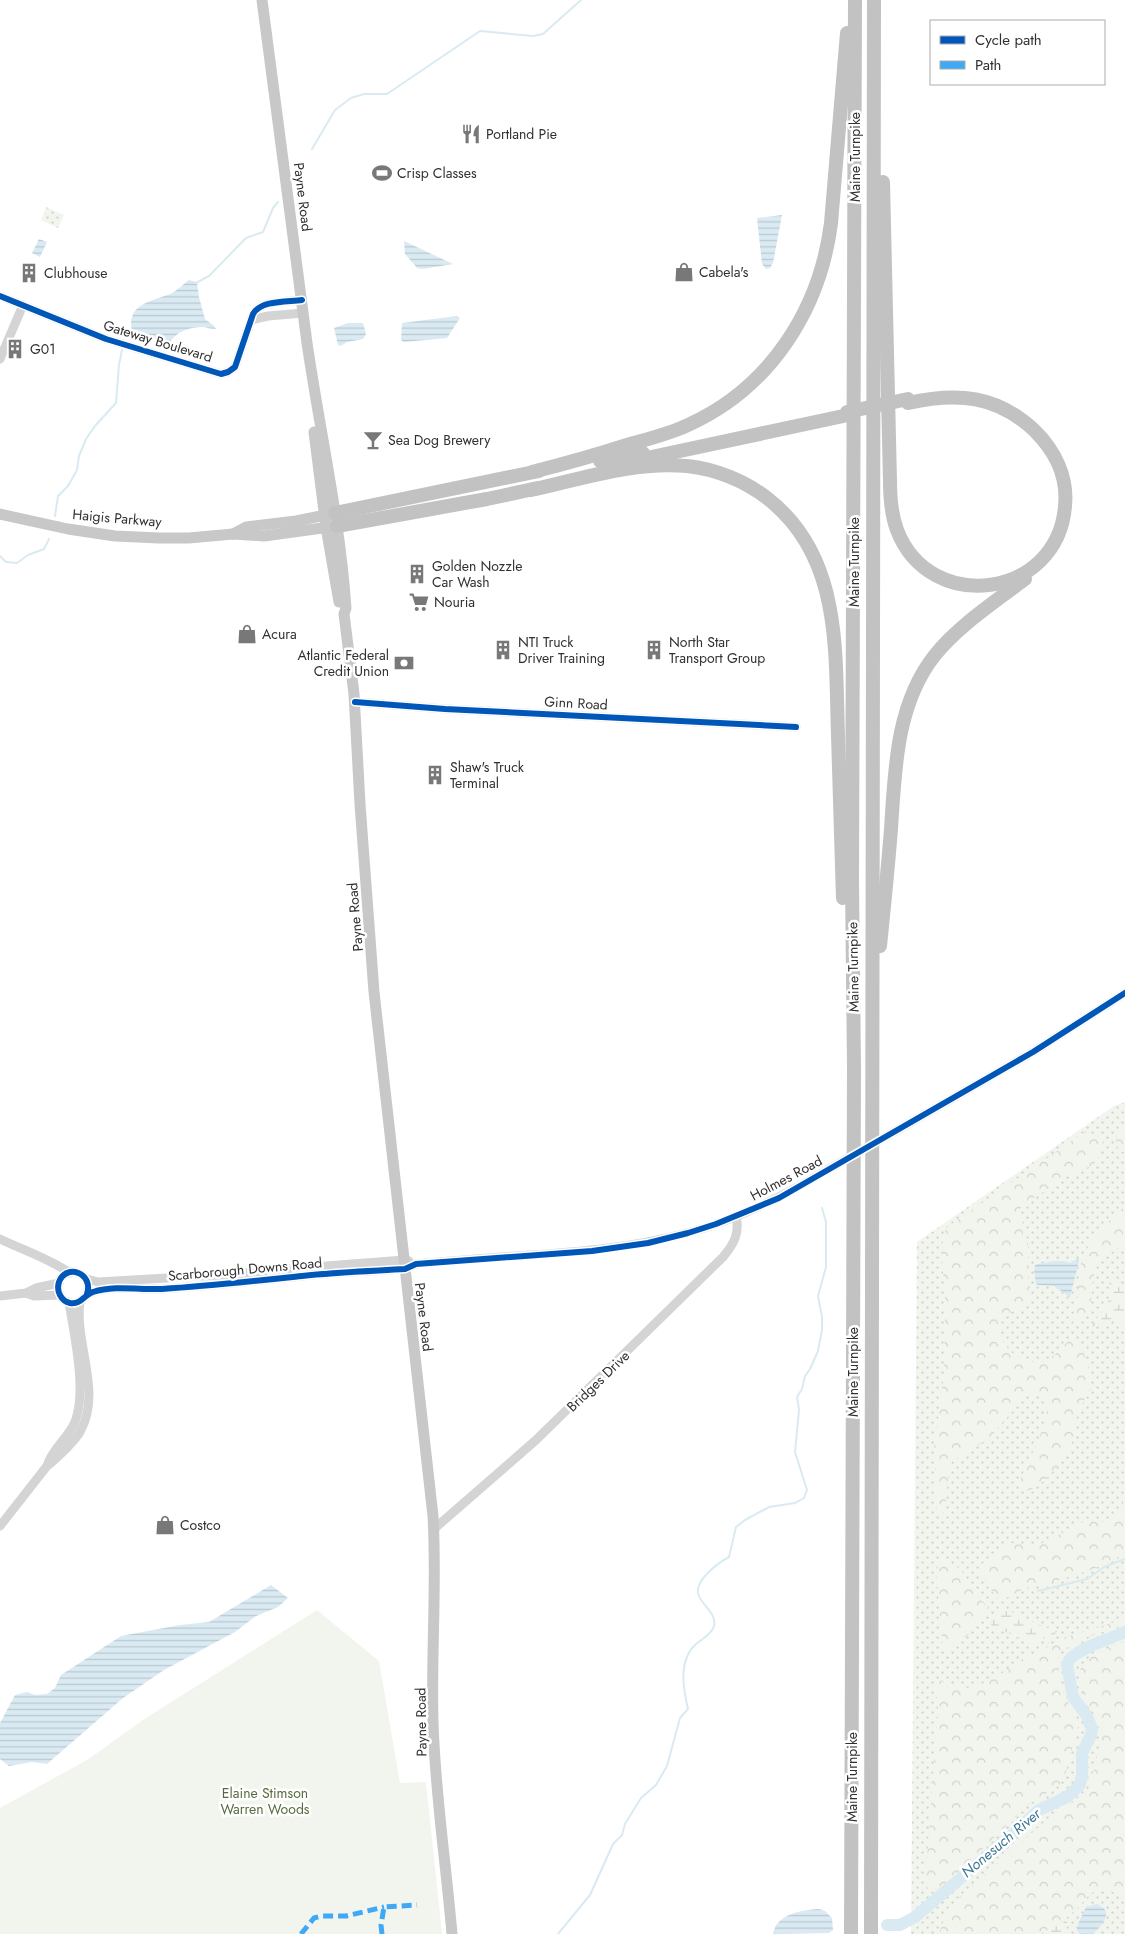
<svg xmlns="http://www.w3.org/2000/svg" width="1125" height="1934" viewBox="0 0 1125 1934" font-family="Jost,sans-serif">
<defs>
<pattern id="grass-dots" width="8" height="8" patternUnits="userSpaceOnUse" patternTransform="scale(1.25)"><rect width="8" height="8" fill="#f2f5ed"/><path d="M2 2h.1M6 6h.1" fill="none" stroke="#d0d2cc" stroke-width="1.8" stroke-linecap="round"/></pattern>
<pattern id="forest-crowns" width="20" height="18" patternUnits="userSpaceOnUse" patternTransform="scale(1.25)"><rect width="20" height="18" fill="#f2f5ed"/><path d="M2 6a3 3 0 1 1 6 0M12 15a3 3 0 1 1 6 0" fill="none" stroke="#d0d2cc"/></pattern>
<pattern id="wetland-marsh" width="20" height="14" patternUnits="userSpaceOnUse" patternTransform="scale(1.25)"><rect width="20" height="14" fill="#f2f5ed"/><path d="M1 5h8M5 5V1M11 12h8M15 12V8" fill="none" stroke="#d0d2cc"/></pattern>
<pattern id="water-rules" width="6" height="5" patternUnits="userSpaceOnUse" patternTransform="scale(1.25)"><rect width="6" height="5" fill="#daeaf2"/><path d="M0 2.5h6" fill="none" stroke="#bbc9d0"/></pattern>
</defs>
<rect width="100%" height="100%" fill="#fff"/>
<!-- grass -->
<g fill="url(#grass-dots)">
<path d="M46 207 64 215 58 228 41 220Z"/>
<path d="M1125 1102V1934H911L917 1242 1114 1106Z"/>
</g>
<!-- forest -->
<g fill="url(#forest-crowns)">
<path d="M1125 1128V1152L1119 1151 1116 1141 1118 1133Z"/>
<path d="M1089 1129 1092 1134 1103 1139C1101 1168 1087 1167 1065 1177 1056 1181 1050 1187 1042 1193 1034 1198 1026 1200 1020 1209 1021 1222 1027 1234 1028 1246 1029 1256 1027 1267 1028 1277 1029 1283 1031 1290 1030 1296 1028 1313 1003 1307 1000 1326 997 1348 1028 1370 1047 1360 1057 1355 1064 1344 1073 1337 1083 1341 1091 1376 1091 1386 1090 1395 1082 1402 1079 1410 1075 1418 1078 1428 1075 1436 1069 1452 1043 1490 1025 1491L1020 1485V1480C1027 1465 1047 1425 1047 1410 1046 1405 1044 1400 1040 1396 1035 1392 1031 1394 1026 1396L989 1438 952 1462 949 1467 945 1511 940 1516 937 1515V1510L934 1449 944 1373 945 1292 941 1250 946 1228Z"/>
<path d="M1125 1206V1244C1116 1249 1103 1257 1097 1266 1087 1284 1100 1314 1073 1324 1072 1319 1076 1309 1077 1303 1078 1290 1078 1277 1081 1264 1087 1240 1108 1222 1125 1206Z"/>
<path d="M1125 1491V1554L1093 1569 1047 1584 1026 1588 1000 1601 996 1597 978 1570 980 1566 1005 1542 1032 1546 1045 1542 1083 1522H1109L1119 1514Z"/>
<path d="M938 1558C971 1567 966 1588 988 1607L969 1634 948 1651 943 1652 937 1580Z"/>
<path d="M1125 1619V1625L1084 1638 1060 1652 1057 1661 1064 1695 1077 1718 1078 1727 1064 1779 1058 1786 1026 1806 947 1884 932 1892 925 1885 938 1709 935 1679H940L948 1687 959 1684 966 1688 975 1687 995 1678 1024 1658 1041 1651 1063 1638Z"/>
<path d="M1125 1641V1901L1121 1896 1113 1892 1096 1890 1088 1896 1078 1908 1065 1919 1041 1934H939L945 1916 955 1901 1050 1817 1072 1803 1089 1788 1102 1738 1097 1719 1084 1695 1079 1681V1674L1081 1668 1091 1657Z"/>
</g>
<!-- wetland -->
<g fill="url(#wetland-marsh)">
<path d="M1111 1279 1118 1284 1125 1286V1326L1116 1318C1106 1319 1101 1328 1091 1326L1106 1307 1110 1296 1109 1280Z"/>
<path d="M1000 1609H1005L1037 1624 1057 1631 1049 1643 1045 1638 1039 1641 1034 1647C1027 1645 1024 1639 1017 1637 1008 1632 1000 1631 991 1625L995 1614Z"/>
<path d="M1067 1919V1934H1043Z"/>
</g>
<!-- park -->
<path fill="#f2f5ed" d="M317 1610 379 1661 400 1783 426 1782 442 1934H0V1808L87 1760 143 1720Z"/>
<!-- water -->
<g fill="url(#water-rules)">
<path d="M782 215 773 263 770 268 766 269 762 264 757 218Z"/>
<path d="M39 239 47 242 40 257 32 253Z"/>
<path d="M404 241 453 264 423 269 417 268 405 254Z"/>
<path d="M189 280 197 282 199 297 205 319 213 325 216 329C211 329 208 328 204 327 187 327 177 332 168 344L160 338 150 340 132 331C126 304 152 301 170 294 177 291 183 284 189 280Z"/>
<path d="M457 316 460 318 447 338 404 342 401 340 402 323Z"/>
<path d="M348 323H363L366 334 363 339 347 342 341 346 338 345 334 328Z"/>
<path d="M1078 1259 1079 1261 1070 1297 1054 1286 1038 1285 1036 1284 1034 1270 1035 1265C1046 1262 1060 1259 1070 1263Z"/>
<path d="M271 1585 288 1598 278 1607 256 1616 235 1632 164 1670 123 1698 47 1764 32 1762 9 1766 0 1759V1723L15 1695 27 1692 35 1695 47 1694 55 1688 61 1675 121 1636 180 1625 209 1622Z"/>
<path d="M1097 1904C1115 1911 1102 1925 1093 1934H1080L1077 1931 1078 1924 1086 1907Z"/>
<path d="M819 1909 825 1911 832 1918 833 1930 829 1933 773 1934C776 1914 802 1910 819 1909Z"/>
</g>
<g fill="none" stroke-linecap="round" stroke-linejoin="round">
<!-- stream -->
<g stroke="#daeaf2" stroke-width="2">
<path d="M312 149 335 110 351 98 364 94H387L480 31 533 36 543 34 581 0"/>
<path d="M302 196 303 175"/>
<path d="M196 283 209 276 246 238 263 232 273 208 278 202"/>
<path d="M127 338 134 332"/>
<path d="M55 516 58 496 68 486 77 470 79 456 86 439 95 426 116 403 119 365 122 350"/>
<path d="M0 556 6 562 17 563 28 555 44 549 49 539"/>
<path d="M1038 1591 1087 1579 1104 1567 1125 1559"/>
<path d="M558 1934 590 1895 613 1844 622 1835 625 1824 641 1798 656 1785 667 1766 680 1718 688 1709C683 1688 678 1660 696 1644 702 1639 712 1634 714 1626 717 1614 703 1606 699 1596 692 1582 718 1563 729 1557L736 1527 745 1520 769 1507 795 1503 804 1498 807 1490 795 1452 799 1410 797 1397 802 1389 805 1376 810 1369 818 1351 822 1330V1317L818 1296 826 1267V1222L822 1208"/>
</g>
<!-- river -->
<path stroke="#daeaf2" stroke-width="12" d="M887 1925H900L915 1917 1013 1834 1039 1810 1067 1797 1079 1786 1082 1777V1753L1091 1735 1092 1729 1087 1716 1073 1697 1067 1665C1070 1650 1111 1639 1125 1632"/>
<!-- minor -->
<g stroke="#d4d4d4" stroke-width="9">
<path d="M0 296 106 339 221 374 228 372 235 367 253 314C261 300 287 302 302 300"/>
<path d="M251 320 268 316 303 313"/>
<path d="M0 359 23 305"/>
<path d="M355 702 445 709 796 727"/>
<path d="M901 1128 1033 1052 1125 993"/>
<path d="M0 1239C23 1250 48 1258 70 1273"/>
<path d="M87 1279 98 1282 236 1274 274 1270 404 1260 409 1261"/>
<path d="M26 1293 34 1296 60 1295"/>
<path d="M87 1294C94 1273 66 1263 59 1282 56 1291 61 1301 70 1303 81 1305 85 1294 93 1292 115 1285 140 1290 162 1289 209 1286 255 1281 302 1276 336 1272 371 1271 405 1269L416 1264C450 1261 484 1258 518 1256 575 1252 631 1248 687 1233 737 1220 783 1196 827 1170"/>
<path d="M0 1296 26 1293 36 1288 59 1283"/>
<path d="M47 1466C52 1449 67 1439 74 1424 88 1393 74 1335 69 1302"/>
<path d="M0 1526 47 1466C54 1461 60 1454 67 1448 72 1442 78 1437 81 1430 102 1390 74 1343 80 1301"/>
<path d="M434 1529 536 1440 723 1257C734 1244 740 1233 736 1216"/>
</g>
<!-- major -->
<g stroke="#c8c8c8" stroke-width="11">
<path d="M262 0 307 343C320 432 340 519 346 608L344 614 354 694 360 804 374 992 433 1516C437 1584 431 1653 433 1722 435 1793 446 1863 452 1934"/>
<path d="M314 432 326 527 339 602"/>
<path d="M0 514 68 529 115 536 159 538H189L233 534 264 536 337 526"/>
<path d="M233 534 246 527 296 521 331 514"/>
</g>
<!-- highway -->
<g stroke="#c2c2c2" stroke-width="14">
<path d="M883 182 890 481C890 497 891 514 897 530 930 616 1058 598 1065 506 1068 477 1055 451 1035 431 997 395 957 392 908 403"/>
<path d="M600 461 643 453"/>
<path d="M633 461 848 415"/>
<path d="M532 472C564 464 596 455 627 445 648 439 669 434 688 425 770 388 820 310 831 223L847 33"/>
<path d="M531 490C581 479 635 461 687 466 716 469 745 481 767 498 842 556 835 650 838 735 840 790 841 844 843 898"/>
<path d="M335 513 539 471"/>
<path d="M337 526 487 499 538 488"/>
<path d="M880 946C884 907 888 868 891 829 895 769 896 704 935 655 958 626 996 601 1025 579"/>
<path d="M851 1934 854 1068 852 882 855 0"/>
<path d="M871 1934 874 0"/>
</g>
<!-- minor-bridge -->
<path stroke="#d4d4d4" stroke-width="9" d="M827 1170 901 1128"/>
<!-- highway-bridge -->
<path stroke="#c2c2c2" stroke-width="14" d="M847 412 908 399"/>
<!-- quiet -->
<g stroke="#3fa9f5" stroke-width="5" stroke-dasharray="10 5" stroke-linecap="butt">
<path d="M301 1934 314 1918 321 1916H346L384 1907"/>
<path d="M382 1934 381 1925 384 1907 417 1905"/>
</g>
<defs>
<g id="cycleway">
<path d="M0 296 106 339 221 374 228 372 235 367 253 314C261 300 287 302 302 300"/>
<path d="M355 702 445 709 796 727"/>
<path d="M87 1294C94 1273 66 1263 59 1282 56 1291 61 1301 70 1303 81 1305 85 1294 93 1292 115 1285 140 1290 162 1289 209 1286 255 1281 302 1276 336 1272 371 1271 405 1269L416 1264 592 1251 648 1243 688 1233 716 1224 779 1198 1033 1052 1125 993"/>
</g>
</defs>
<!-- cycleway casing -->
<use href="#cycleway" stroke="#fff" stroke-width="9"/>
<!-- cycleway -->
<use href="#cycleway" stroke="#0057b8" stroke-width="6"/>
</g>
<!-- icons -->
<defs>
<symbol id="restaurant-bare" viewBox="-9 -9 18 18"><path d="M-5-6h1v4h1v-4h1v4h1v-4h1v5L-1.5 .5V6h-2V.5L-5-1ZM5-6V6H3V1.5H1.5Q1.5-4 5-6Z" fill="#787878" stroke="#fff" stroke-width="2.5" paint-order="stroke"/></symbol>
<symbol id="stadium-bare" viewBox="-9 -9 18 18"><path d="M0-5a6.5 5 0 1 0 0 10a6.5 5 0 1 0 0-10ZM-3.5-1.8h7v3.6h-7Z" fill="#787878" stroke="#fff" stroke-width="2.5" paint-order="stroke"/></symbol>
<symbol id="shop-bare" viewBox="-9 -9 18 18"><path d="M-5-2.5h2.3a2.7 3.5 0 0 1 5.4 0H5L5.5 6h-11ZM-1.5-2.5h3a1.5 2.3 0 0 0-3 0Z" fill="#787878" stroke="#fff" stroke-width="2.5" paint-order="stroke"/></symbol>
<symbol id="building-bare" viewBox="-9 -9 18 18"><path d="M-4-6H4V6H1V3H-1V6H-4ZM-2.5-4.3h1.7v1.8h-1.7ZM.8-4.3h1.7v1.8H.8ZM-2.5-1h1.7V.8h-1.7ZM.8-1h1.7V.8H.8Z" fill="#787878" stroke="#fff" stroke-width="2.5" paint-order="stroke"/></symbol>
<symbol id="bar-bare" viewBox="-9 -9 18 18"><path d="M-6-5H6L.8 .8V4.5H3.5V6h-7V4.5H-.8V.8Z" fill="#787878" stroke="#fff" stroke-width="2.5" paint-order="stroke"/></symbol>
<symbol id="supermarket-bare" viewBox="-9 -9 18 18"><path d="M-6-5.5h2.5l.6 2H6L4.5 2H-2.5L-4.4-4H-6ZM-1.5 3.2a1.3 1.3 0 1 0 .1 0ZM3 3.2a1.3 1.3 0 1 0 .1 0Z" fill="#787878" stroke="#fff" stroke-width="2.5" paint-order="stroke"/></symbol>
<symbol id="bank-bare" viewBox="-9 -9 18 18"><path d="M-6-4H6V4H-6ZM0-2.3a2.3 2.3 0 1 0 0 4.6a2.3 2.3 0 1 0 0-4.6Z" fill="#787878" stroke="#fff" stroke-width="2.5" paint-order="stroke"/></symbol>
</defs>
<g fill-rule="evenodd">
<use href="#restaurant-bare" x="457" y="120" width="28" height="28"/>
<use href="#stadium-bare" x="368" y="159" width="28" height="28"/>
<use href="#shop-bare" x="670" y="258" width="28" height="28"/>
<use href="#building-bare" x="15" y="259" width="28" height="28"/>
<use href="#building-bare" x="1" y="335" width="28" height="28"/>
<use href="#bar-bare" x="359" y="426" width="28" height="28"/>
<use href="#building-bare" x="403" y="560" width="28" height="28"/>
<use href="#supermarket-bare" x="405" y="588" width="28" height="28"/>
<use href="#shop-bare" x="233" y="620" width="28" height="28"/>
<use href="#building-bare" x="489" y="636" width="28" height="28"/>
<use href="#building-bare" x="640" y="636" width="28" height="28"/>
<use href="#bank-bare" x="390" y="649" width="28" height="28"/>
<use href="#building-bare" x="421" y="761" width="28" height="28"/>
<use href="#shop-bare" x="151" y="1511" width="28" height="28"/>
</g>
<g text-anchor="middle" stroke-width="5" stroke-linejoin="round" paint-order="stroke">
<!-- poi labels -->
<g font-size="14" fill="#303030" stroke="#fff" text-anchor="start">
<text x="486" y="139">Portland Pie</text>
<text x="397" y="178">Crisp Classes</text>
<text x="699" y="277">Cabela's</text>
<text x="44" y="278">Clubhouse</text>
<text x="30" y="354">G01</text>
<text x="388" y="445">Sea Dog Brewery</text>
<text x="432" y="571">Golden Nozzle<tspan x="432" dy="16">Car Wash</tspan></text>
<text x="434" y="607">Nouria</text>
<text x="262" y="639">Acura</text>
<text x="518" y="647">NTI Truck<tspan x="518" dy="16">Driver Training</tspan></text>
<text x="669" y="647">North Star<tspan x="669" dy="16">Transport Group</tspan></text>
<text x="389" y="660" text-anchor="end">Atlantic Federal<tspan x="389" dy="16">Credit Union</tspan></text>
<text x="450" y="772">Shaw's Truck<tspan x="450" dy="16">Terminal</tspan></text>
<text x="180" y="1530">Costco</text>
</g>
<!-- street labels -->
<g font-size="14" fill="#303030" stroke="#fff">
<text transform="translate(855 157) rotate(-90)" y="5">Maine Turnpike</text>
<text transform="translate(303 197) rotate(83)" y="5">Payne Road</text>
<text transform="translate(158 341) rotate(17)" y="5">Gateway Boulevard</text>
<text transform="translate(117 518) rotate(5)" y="5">Haigis Parkway</text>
<text transform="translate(854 562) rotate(-90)" y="5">Maine Turnpike</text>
<text transform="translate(576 703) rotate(3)" y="5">Ginn Road</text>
<text transform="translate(355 917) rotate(-95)" y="5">Payne Road</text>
<text transform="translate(853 967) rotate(-91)" y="5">Maine Turnpike</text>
<text transform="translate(786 1178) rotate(-28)" y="5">Holmes Road</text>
<text transform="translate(245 1269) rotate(-5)" y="5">Scarborough Downs Road</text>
<text transform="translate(424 1317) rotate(83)" y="5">Payne Road</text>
<text transform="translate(853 1372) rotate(-90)" y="5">Maine Turnpike</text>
<text transform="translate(598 1381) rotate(-44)" y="5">Bridges Drive</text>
<text transform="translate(421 1722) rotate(-91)" y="5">Payne Road</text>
<text transform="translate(852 1777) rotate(-90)" y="5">Maine Turnpike</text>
</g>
<!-- park labels -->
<g font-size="14" fill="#566c3c" stroke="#fff">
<text x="265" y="1798">Elaine Stimson<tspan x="265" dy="16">Warren Woods</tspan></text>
</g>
<!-- water labels -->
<g font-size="15" font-style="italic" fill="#3c7793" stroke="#fff">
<text transform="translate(1001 1843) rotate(-40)" y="5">Nonesuch River</text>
</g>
</g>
<!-- legend -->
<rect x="930" y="20" width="175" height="65" fill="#ffffff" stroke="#acacac"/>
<rect x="940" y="36" width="25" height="8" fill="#0057b8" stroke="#acacac"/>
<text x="975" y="45" font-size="15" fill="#303030">Cycle path</text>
<rect x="940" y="61" width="25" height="8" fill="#3fa9f5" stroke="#acacac"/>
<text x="975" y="70" font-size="15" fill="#303030">Path</text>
</svg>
